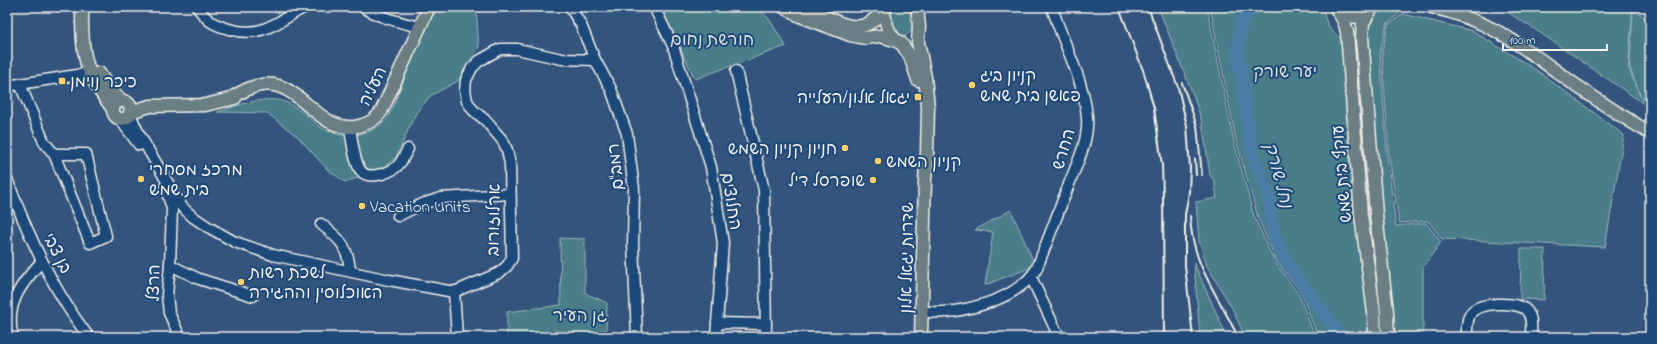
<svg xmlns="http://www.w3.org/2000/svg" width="1657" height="344" viewBox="0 0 1657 344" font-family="'Indie Flower','Playpen Sans Hebrew',sans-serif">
<rect width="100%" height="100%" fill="#33547d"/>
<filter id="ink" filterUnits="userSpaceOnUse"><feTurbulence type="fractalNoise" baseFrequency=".025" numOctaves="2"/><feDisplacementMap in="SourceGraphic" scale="8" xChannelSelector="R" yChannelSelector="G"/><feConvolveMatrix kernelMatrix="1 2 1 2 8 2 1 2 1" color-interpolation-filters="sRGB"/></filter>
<g filter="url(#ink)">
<!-- green -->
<g fill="#4a7d89" stroke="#9fb7b8">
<path d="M440 7H476L479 47 458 81 430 96 415 115 396 157 379 171 345 182 327 169 298 137 267 113 217 112C237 106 261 96 282 101 298 105 309 120 322 128 345 141 371 137 388 118L428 22Z"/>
<path d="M661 7H758L769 19 786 46 695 79Z"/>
<path d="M887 7H912C913 19 916 32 902 38L894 31Z"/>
<path d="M1158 7H1207L1234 142 1254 216 1274 261 1299 295 1315 337H1245L1232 308 1207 266 1199 241 1196 202 1217 198 1214 180 1210 175 1202 122 1194 97Z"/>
<path d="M1210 7H1323C1324 21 1331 34 1344 40L1371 311 1370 337H1318L1301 293 1277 262 1258 218 1236 140Z"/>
<path d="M1499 7H1630L1650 21V108L1533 28Z"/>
<path d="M1387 9 1402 11 1387 24 1380 52 1387 156 1396 226 1426 223 1441 242 1423 267V337H1394C1394 299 1387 262 1383 225 1377 158 1373 91 1368 24L1374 15Z"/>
<path d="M1403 14 1473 31 1536 70 1624 135 1605 247 1442 239 1428 221 1399 223 1389 156 1382 52 1388 25Z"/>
<path d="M1011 210 1034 263 1027 269 985 285 993 232 975 230Z"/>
<path d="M560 238 585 239V293L607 303 606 337H507V312L561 305Z"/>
<path d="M1521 249H1545L1544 300 1520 299Z"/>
<path d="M1194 263 1227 337H1200Z"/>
</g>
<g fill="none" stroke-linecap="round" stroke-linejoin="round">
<!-- stream -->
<path stroke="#8dabc0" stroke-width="2" d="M1633 7 1629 67 1639 93 1650 107"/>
<!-- river -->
<path stroke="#487da6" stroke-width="13" d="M1251 7 1241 23 1238 52 1251 147 1255 161 1268 193 1271 220 1275 237 1281 250 1291 269 1341 337"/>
<defs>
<g id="minor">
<path d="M197 7C208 21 211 24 229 29 262 39 278 21 305 7"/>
<path d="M363 7C380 18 400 22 419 27"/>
<path d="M570 7 581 25 595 60 611 89 627 134 634 189 633 243 637 337"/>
<path d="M654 7 673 46 711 167 723 243 716 337"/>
<path d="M736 71 764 190 766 337"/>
<path d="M20 84 44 142 54 154 90 243 106 236 86 154H54"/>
<path d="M7 86 90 73"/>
<path d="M130 114 139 134 182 207 193 217 208 227 235 242 273 255 389 280 454 292 499 273 507 266 512 258 510 164 507 150 503 141 485 120 473 110 467 101 465 90 466 80 472 68 479 61 500 49H517L562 59 595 60"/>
<path d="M119 118 139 145"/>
<path d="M350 128C352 139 354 162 361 171 369 181 394 172 400 163 403 159 405 154 408 149"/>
<path d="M7 179C26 230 54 293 89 337"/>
<path d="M165 187 172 208 170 265 167 295 169 313 180 337"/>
<path d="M398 216 422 204 441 198 510 194"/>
<path d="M321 224C340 239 348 246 350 271"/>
<path d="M170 265 199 279 253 296"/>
<path d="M1031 277 1059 337"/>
<path d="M454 292 457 337"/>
<path d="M921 312C932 312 944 313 955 311 984 306 1019 295 1036 270 1047 243 1057 215 1068 187 1076 165 1089 142 1087 117 1084 79 1063 44 1052 7"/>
<path d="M717 323 766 324"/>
<path d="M13 337C4 305 21 284 42 261"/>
<path d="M1467 337C1467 329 1466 320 1471 313 1478 302 1517 301 1526 310 1533 317 1531 328 1531 337"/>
</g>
<g id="major">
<path d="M784 7 800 16 850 35 865 38 880 36 898 41"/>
<path d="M805 7C832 19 865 44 883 7"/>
<path d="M883 7C885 20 887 33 898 42"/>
<path d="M917 7 919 27 918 42 925 77 928 107 927 153 925 180 921 337"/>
<path d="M1431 7C1491 20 1523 47 1571 82 1597 100 1623 117 1650 133"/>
<path d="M82 10C82 31 82 56 91 75 96 87 105 98 113 109"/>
<path d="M1337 10 1344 21 1347 32 1361 215 1374 313 1375 337"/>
<path d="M1338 11C1348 19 1361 19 1371 9"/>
<path d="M1370 11 1363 23 1362 37 1376 214 1387 312 1388 337"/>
<path d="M901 43 910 56 918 80"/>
<path d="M99 73 112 92 122 101"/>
<path d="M228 100C241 92 257 82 274 85 304 90 323 135 359 126 368 124 376 119 381 112L429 7"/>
<circle cx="122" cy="110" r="9"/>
<path d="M130 112 150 106 205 105 235 98"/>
</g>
</defs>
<!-- minor casing -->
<use href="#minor" stroke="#f4f1e8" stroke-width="13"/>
<!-- major casing -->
<use href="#major" stroke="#f4f1e8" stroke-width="15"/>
<!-- minor -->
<use href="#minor" stroke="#1f4a7a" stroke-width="10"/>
<!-- major -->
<use href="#major" stroke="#6b7e84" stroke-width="12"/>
<!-- rail -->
<g stroke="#f4f1e8" stroke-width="2">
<path d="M1119 7 1144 73 1154 108 1162 165 1163 196 1164 337"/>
<path d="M1148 7 1178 87 1187 126 1190 168 1189 192 1185 215V266L1193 337"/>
<path d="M1182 83 1197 126 1202 175"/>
<path d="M1195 159 1196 175"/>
<path d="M1190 216C1192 266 1218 294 1238 337"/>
</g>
</g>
</g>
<!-- markers -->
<g fill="#ffd166" stroke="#1f4a7a" stroke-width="1.5">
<rect x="58" y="77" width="8" height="8" rx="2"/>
<circle cx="972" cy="85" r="4"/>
<rect x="914" y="93" width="8" height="8" rx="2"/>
<circle cx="845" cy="148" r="4"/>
<circle cx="878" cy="161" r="4"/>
<circle cx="141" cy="179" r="4"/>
<circle cx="873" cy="180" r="4"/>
<circle cx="362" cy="206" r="4"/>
<circle cx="241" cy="282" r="4"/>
</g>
<g text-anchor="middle" stroke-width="4" stroke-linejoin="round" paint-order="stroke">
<!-- park labels -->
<g font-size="17" fill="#dae0da" stroke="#1f4a7a">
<text x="712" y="45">חורשת נחום</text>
<text x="1285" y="77">יער שורק</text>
<text x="580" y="321">גן העיר</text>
</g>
<!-- poi labels -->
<g font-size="17" fill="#f4f1e8" stroke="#1f4a7a" text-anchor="start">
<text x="980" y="81">קניון ביג<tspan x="980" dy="20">פאשן בית שמש</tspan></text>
<text x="70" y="87">כיכר נוימן</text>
<text x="910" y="103" text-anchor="end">יגאל אלון/העלייה</text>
<text x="837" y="154" text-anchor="end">חניון קניון השמש</text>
<text x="886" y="167">קניון השמש</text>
<text x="149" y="175">מרכז מסחרי<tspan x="149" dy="20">בית שמש</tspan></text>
<text x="865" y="186" text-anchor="end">שופרסל דיל</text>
<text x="370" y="212">Vacation Units</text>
<text x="249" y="278">לשכת רשות<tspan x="249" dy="20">האוכלוסין וההגירה</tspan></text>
</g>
<!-- street labels -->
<g font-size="17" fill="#f4f1e8" stroke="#1f4a7a">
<text transform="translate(372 86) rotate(-63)" y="6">העליה</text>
<text transform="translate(1063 149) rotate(-73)" y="6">החרש</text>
<text transform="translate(615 167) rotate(-96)" y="6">רמב"ם</text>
<text transform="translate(1341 174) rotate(-95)" y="6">עוקף בית שמש</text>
<text transform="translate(732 201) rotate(81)" y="6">החלוצים</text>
<text transform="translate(493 220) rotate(-89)" y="6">ארלוזורוב</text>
<text transform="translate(58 253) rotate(63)" y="6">בן צבי</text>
<text transform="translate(906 258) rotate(-89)" y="6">שדרות יגאל אלון</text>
<text transform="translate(153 283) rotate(-89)" y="6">הרצל</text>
</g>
<!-- water labels -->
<g font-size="18" font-style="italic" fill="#dae0de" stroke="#1f4a7a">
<text transform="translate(1279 175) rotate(75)" y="6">נחל שורק</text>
</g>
</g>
<!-- margin -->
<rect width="1657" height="344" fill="none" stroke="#1f4a7a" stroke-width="24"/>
<rect x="12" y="12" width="1633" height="320" fill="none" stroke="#f4f1e8" stroke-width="1.5" filter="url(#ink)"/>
<!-- scale -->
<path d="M1503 44v6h104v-6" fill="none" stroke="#f4f1e8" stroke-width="2"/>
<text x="1509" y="44" font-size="12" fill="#f4f1e8" stroke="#1f4a7a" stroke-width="3" paint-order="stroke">100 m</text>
</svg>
